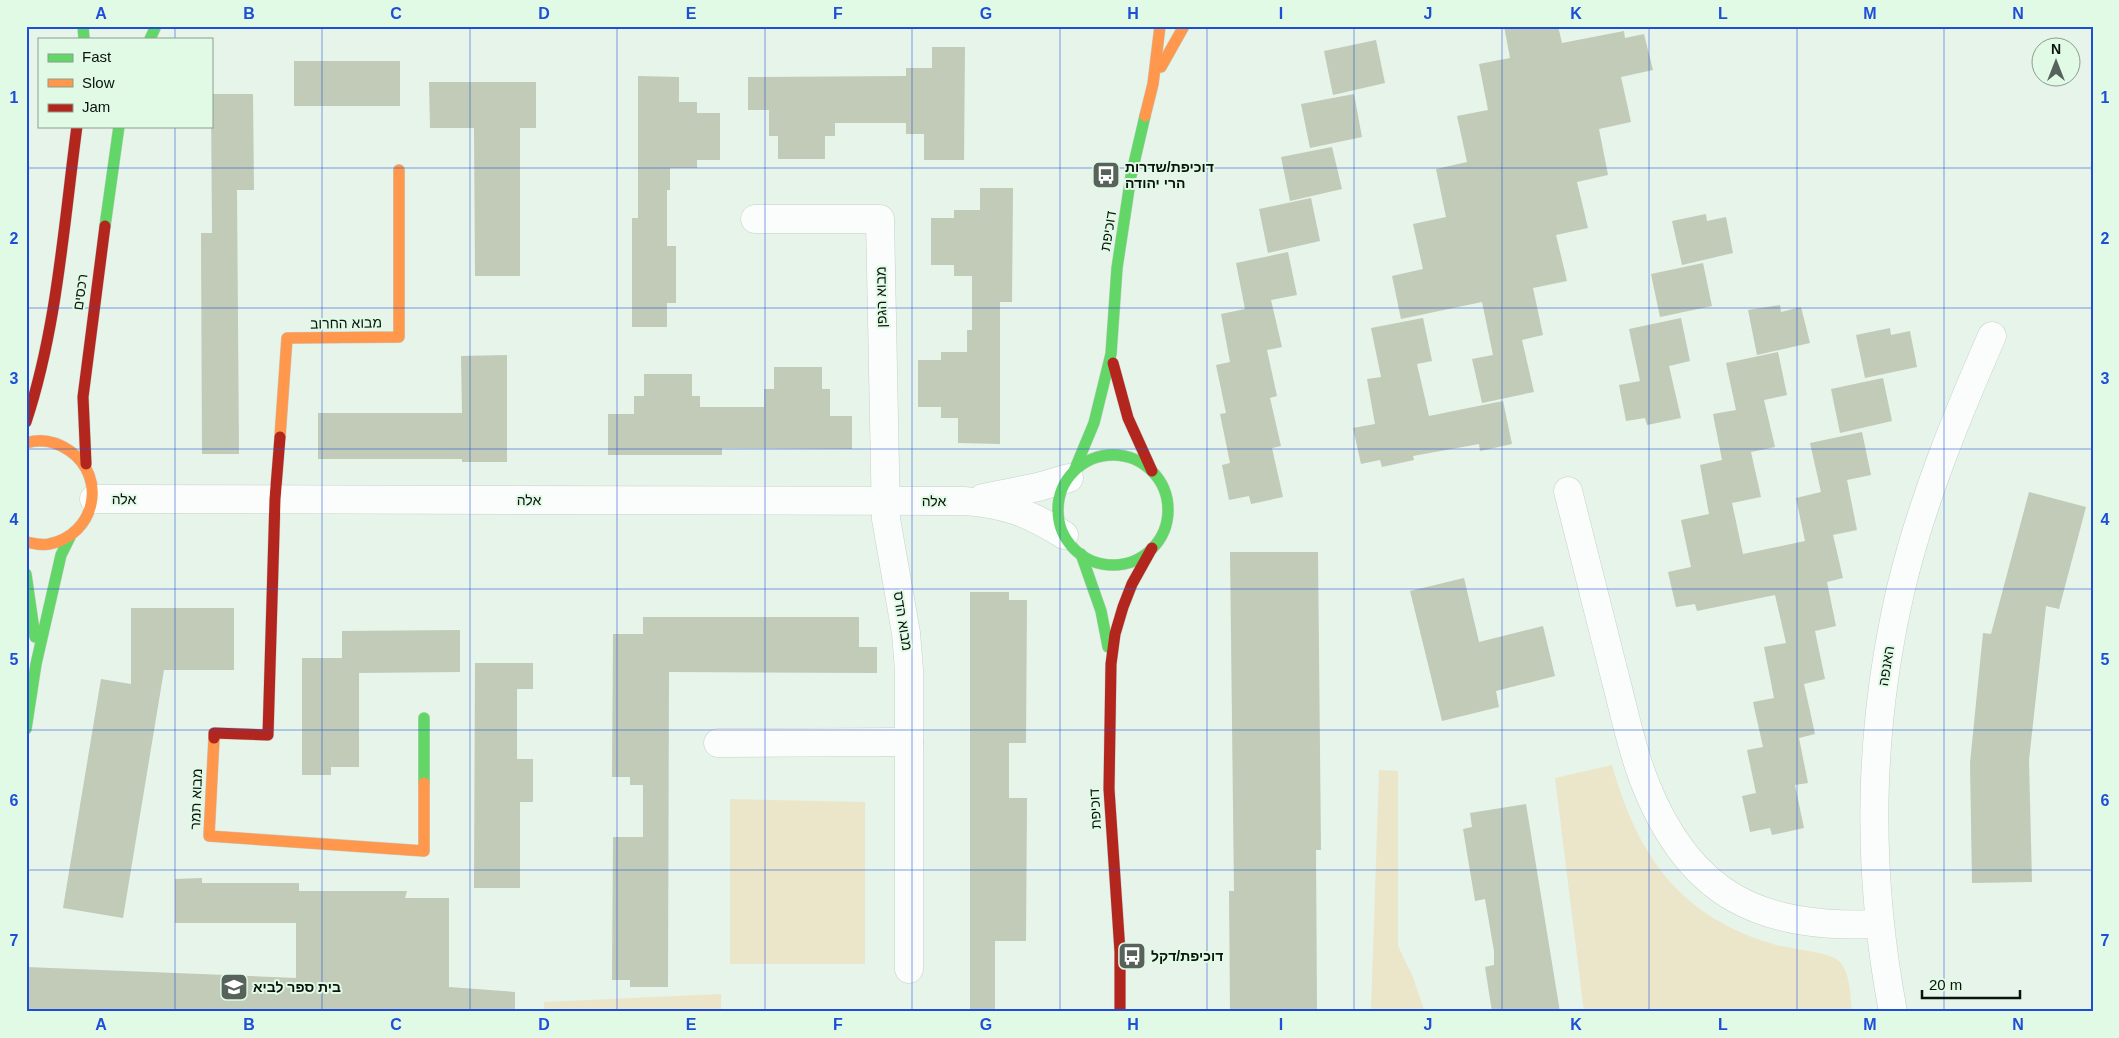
<svg xmlns="http://www.w3.org/2000/svg" width="2119" height="1038" viewBox="0 0 2119 1038" font-family="Helvetica,'Noto Sans Hebrew',sans-serif">
<rect width="100%" height="100%" fill="#e7f4ea"/>
<!-- green -->
<g fill="#ebe6c9">
<path d="M1612 765C1638 856 1679 916 1773 944 1789 949 1829 952 1839 961 1851 973 1850 997 1852 1012H1584L1555 778Z"/>
<path d="M1379 770 1398 771V946L1412 975 1425 1012H1371Z"/>
<path d="M730 799 865 802V964H730Z"/>
<path d="M721 994V1012H544V1002Z"/>
</g>
<!-- building -->
<g fill="#c2cab8">
<path d="M1504 26H1558L1562 43 1624 31 1625 38 1644 34 1653 70 1621 77 1631 122 1599 129 1608 175 1577 182 1588 228 1556 235 1567 281 1533 288 1543 335 1522 340 1534 392 1482 403 1472 359 1493 355 1482 302 1401 319 1392 276 1423 269 1413 224 1446 217 1436 169 1467 162 1457 116 1488 110 1479 64 1510 58Z"/>
<path d="M1376 40 1385 83 1333 95 1324 51Z"/>
<path d="M932 47H965L964 160H924V134H906V123H835V136H825V159H778V136H769V110H748V77L906 76V68H932Z"/>
<rect x="294" y="61" width="106" height="45"/>
<path d="M638 76 679 77V102H697V113H720V160H697V168H670V190H667V246H676V303H667V327H632V218H638Z"/>
<path d="M429 82H536V128H520V276H475L474 128H430Z"/>
<path d="M211 94H253L254 190H237L239 454H202L201 233H212Z"/>
<path d="M1354 94 1362 137 1310 148 1301 104Z"/>
<path d="M1332 147 1342 189 1290 201 1281 157Z"/>
<path d="M980 188H1013L1012 302H1000V444L958 443V418H941V407H918V360H941V352H967V330H972V276H954V265H931V218H954V210H980Z"/>
<path d="M1311 198 1320 241 1268 253 1259 209Z"/>
<path d="M1706 214 1707 221 1726 217 1733 253 1682 265 1672 221Z"/>
<path d="M1288 252 1297 295 1271 300 1282 347 1267 350 1277 396 1270 398 1281 446 1272 448 1283 497 1251 504 1249 496 1229 500 1222 465 1230 463 1220 414 1226 413 1216 365 1230 362 1221 314 1245 309 1236 263Z"/>
<path d="M1703 263 1712 306 1660 317 1651 274Z"/>
<path d="M1780 305 1781 312 1801 307 1810 343 1757 355 1748 310Z"/>
<path d="M1423 318 1432 361 1417 364 1429 416 1503 401 1512 444 1480 451 1479 444 1413 456 1414 460 1382 467 1380 460 1361 464 1353 428 1375 424 1367 379 1381 377 1371 328Z"/>
<path d="M1681 318 1690 361 1669 366 1681 418 1647 425 1645 418 1626 421 1619 385 1640 381 1629 329Z"/>
<path d="M1890 328 1891 335 1910 331 1917 367 1865 378 1856 335Z"/>
<path d="M1778 352 1787 395 1764 400 1775 447 1751 452 1761 497 1732 503 1743 554 1805 541 1796 498 1821 492 1810 443 1862 432 1871 475 1847 480 1857 530 1833 535 1843 578 1827 582 1836 626 1815 631 1825 679 1804 684 1815 734 1799 738 1808 783 1795 785 1804 828 1772 835 1770 828 1750 832 1742 796 1756 793 1747 750 1763 747 1753 702 1774 698 1764 647 1786 643 1775 595 1697 611 1695 604 1676 607 1668 572 1691 567 1681 520 1709 514 1700 465 1722 460 1713 414 1736 410 1726 363Z"/>
<path d="M507 355V462H462V459H318V413H462L461 356Z"/>
<path d="M774 367H822V389H830V416H852V449L722 448V455H608V414H634V396H644V374H692V396H700V407H764V389H774Z"/>
<path d="M1883 378 1892 421 1840 433 1831 389Z"/>
<path d="M2029 492 2086 507 2059 609 2046 606 2029 760 2032 882 1972 883 1970 763 1983 633 1991 634Z"/>
<path d="M1230 552H1318L1321 850H1316L1317 1012H1230L1229 891H1234Z"/>
<path d="M1464 578 1479 642 1543 626 1555 676 1496 691 1499 707 1442 721 1410 591Z"/>
<path d="M970 592H1009V600H1027L1026 743H1009V798H1027L1026 941H995V1012H970Z"/>
<path d="M131 608H234V670H164L123 918 63 908 101 679 131 684Z"/>
<path d="M643 617H859V647H877V673L669 672 668 987H630V980H612L613 837H643V785H630V777H612L613 634H643Z"/>
<path d="M460 630V672L359 673V767H331V775H302V658H342V631Z"/>
<path d="M475 663H533V689H517V759H533V802H520V888H474Z"/>
<path d="M1526 804 1560 1012H1492L1485 967 1494 965V951L1485 899 1475 901 1463 829 1472 827 1470 813Z"/>
<path d="M202 878V883H299V891H407L405 898H449V987L515 992V1012H26V967L296 978V923H175V879Z"/>
</g>
<g fill="none" stroke-linecap="round" stroke-linejoin="round">
<defs>
<g id="street">
<path d="M755 219H880L886 519 906 633 909 670V969"/>
<path d="M1568 491C1584 555 1600 618 1616 681 1625 715 1632 751 1645 783 1690 897 1761 929 1879 924"/>
<path d="M983 498 1038 487 1069 478"/>
<path d="M94 499 964 501C1006 504 1029 513 1064 535"/>
<path d="M718 743 909 742"/>
<path d="M1893 1012C1866 868 1868 731 1901 588 1922 501 1956 418 1992 336"/>
</g>
<g id="fast">
<path d="M83 26 84 39"/>
<path d="M150 39 156 26"/>
<path d="M105 226 119 126"/>
<circle cx="1113" cy="510" r="55"/>
<path d="M1074 471 1094 423 1111 354 1117 268 1131 176 1145 116"/>
<path d="M1081 554 1101 611 1108 647"/>
<path d="M26 574 35 637"/>
<path d="M424 718V783"/>
<path d="M26 729 36 664 61 555 70 537"/>
</g>
<g id="slow">
<path d="M1161 67 1184 26"/>
<path d="M1145 116 1153 84 1160 26"/>
<path d="M280 437 287 338 399 337V170"/>
<path d="M26 443C42 438 57 442 70 451 108 478 95 535 49 544 42 546 33 543 26 542"/>
<path d="M214 738 209 836 424 851V783"/>
</g>
<g id="jam">
<path d="M1113 363 1128 418 1152 471"/>
<path d="M26 422C57 329 64 223 77 126"/>
<path d="M86 464 83 397 105 226"/>
<path d="M214 738V733L268 735 275 499 280 437"/>
<path d="M1120 1012V952L1109 789 1111 664 1115 634 1123 607 1132 584 1152 548"/>
</g>
</defs>
<!-- street casing -->
<use href="#street" stroke="#c6d0c8" stroke-width="29"/>
<!-- fast casing -->
<use href="#fast" stroke="#c6d0c8" stroke-width="12"/>
<!-- slow casing -->
<use href="#slow" stroke="#c6d0c8" stroke-width="12"/>
<!-- jam casing -->
<use href="#jam" stroke="#c6d0c8" stroke-width="12"/>
<!-- street -->
<use href="#street" stroke="#fbfdfc" stroke-width="28"/>
<!-- fast -->
<use href="#fast" stroke="#63d668" stroke-width="11"/>
<!-- slow -->
<use href="#slow" stroke="#ff974d" stroke-width="11"/>
<!-- jam -->
<use href="#jam" stroke="#b3261e" stroke-width="11"/>
</g>
<!-- grid -->
<path fill="none" stroke="#1d4ed8" stroke-width="1" stroke-opacity="0.55" d="M175 26V39M322 26V1012M470 26V1012M617 26V1012M765 26V1012M912 26V1012M1060 26V1012M1207 26V1012M1354 26V1012M1502 26V1012M1649 26V1012M1797 26V1012M1944 26V1012M175 126V1012M26 168H2093M26 308H2093M26 449H2093M26 589H2093M26 730H2093M26 870H2093"/>
<!-- icons -->
<defs>
<symbol id="bus-square" viewBox="-11 -11 22 22"><rect x="-9" y="-9" width="18" height="18" rx="4" fill="#57625a" stroke="#e1fae6"/><path d="M-5-6H5V4H4V6H2V4H-2V6H-4V4H-5ZM-3.5-4V0h7V-4ZM-3.5 1.2v1.5H-2V1.2ZM2 1.2v1.5H3.5V1.2Z" fill="#fff"/></symbol>
<symbol id="school-square" viewBox="-11 -11 22 22"><rect x="-9" y="-9" width="18" height="18" rx="4" fill="#57625a" stroke="#e1fae6"/><path d="M0-5L7-2L0 1L-7-2ZM-4 1L0 2.5L4 1V4Q0 6-4 4Z" fill="#fff"/></symbol>
</defs>
<g fill-rule="evenodd">
<use href="#bus-square" x="1090" y="159" width="32" height="32"/>
<use href="#bus-square" x="1116" y="940" width="32" height="32"/>
<use href="#school-square" x="218" y="971" width="32" height="32"/>
</g>
<g text-anchor="middle" stroke-width="4" stroke-linejoin="round" paint-order="stroke">
<!-- poi labels -->
<g font-size="14" font-weight="bold" fill="#0a130c" stroke="#e1fae6" text-anchor="start">
<text x="1125" y="172">דוכיפת/שדרות<tspan x="1125" dy="16">הרי יהודה</tspan></text>
<text x="1151" y="961">דוכיפת/דקל</text>
<text x="253" y="992">בית ספר לביא</text>
</g>
<!-- street labels -->
<g font-size="14" fill="#0a130c" stroke="#e1fae6">
<text transform="translate(1108 231) rotate(-81)" y="5">דוכיפת</text>
<text transform="translate(80 292) rotate(-82)" y="5">רכסים</text>
<text transform="translate(881 297) rotate(-91)" y="5">מבוא הגפן</text>
<text transform="translate(346 323) rotate(-1)" y="5">מבוא החרוב</text>
<text x="124" y="504">אלה</text>
<text x="529" y="505">אלה</text>
<text x="934" y="506">אלה</text>
<text transform="translate(903 621) rotate(81)" y="5">מבוא הדס</text>
<text transform="translate(1886 666) rotate(-81)" y="5">האנפה</text>
<text transform="translate(196 799) rotate(-88)" y="5">מבוא תמר</text>
<text transform="translate(1095 809) rotate(-93)" y="5">דוכיפת</text>
</g>
</g>
<!-- border -->
<rect width="2119" height="1038" fill="none" stroke="#e1fae6" stroke-width="55"/>
<!-- legend -->
<rect x="38" y="38" width="175" height="90" fill="#e1fae6" stroke="#8b9e8f"/>
<rect x="48" y="54" width="25" height="8" fill="#63d668" stroke="#8b9e8f"/>
<text x="82" y="62" font-size="15" fill="#0a130c">Fast</text>
<rect x="48" y="79" width="25" height="8" fill="#ff974d" stroke="#8b9e8f"/>
<text x="82" y="88" font-size="15" fill="#0a130c">Slow</text>
<rect x="48" y="104" width="25" height="8" fill="#b3261e" stroke="#8b9e8f"/>
<text x="82" y="112" font-size="15" fill="#0a130c">Jam</text>
<!-- north arrow -->
<g transform="translate(2056 62)"><circle r="24" fill="#e1fae6" stroke="#8b9e8f"/>
<path d="M0-4L9 19L0 12L-9 19Z" fill="#57625a"/>
<text y="-8" font-size="14" font-weight="bold" text-anchor="middle" fill="#0a130c">N</text>
</g>
<!-- scale -->
<path d="M1922 990v8h98v-8" fill="none" stroke="#0a130c" stroke-width="2.5"/>
<text x="1929" y="990" font-size="15" fill="#0a130c" stroke="#e1fae6" stroke-width="4" paint-order="stroke">20 m</text>
<rect x="28" y="28" width="2064" height="982" fill="none" stroke="#1d4ed8" stroke-width="2"/>
<g font-size="16" text-anchor="middle" font-weight="bold" fill="#1d4ed8">
<text x="101" y="19">A</text>
<text x="249" y="19">B</text>
<text x="396" y="19">C</text>
<text x="544" y="19">D</text>
<text x="691" y="19">E</text>
<text x="838" y="19">F</text>
<text x="986" y="19">G</text>
<text x="1133" y="19">H</text>
<text x="1281" y="19">I</text>
<text x="1428" y="19">J</text>
<text x="1576" y="19">K</text>
<text x="1723" y="19">L</text>
<text x="1870" y="19">M</text>
<text x="2018" y="19">N</text>
<text x="14" y="103">1</text>
<text x="2105" y="103">1</text>
<text x="14" y="244">2</text>
<text x="2105" y="244">2</text>
<text x="14" y="384">3</text>
<text x="2105" y="384">3</text>
<text x="14" y="525">4</text>
<text x="2105" y="525">4</text>
<text x="14" y="665">5</text>
<text x="2105" y="665">5</text>
<text x="14" y="806">6</text>
<text x="2105" y="806">6</text>
<text x="14" y="946">7</text>
<text x="2105" y="946">7</text>
<text x="101" y="1030">A</text>
<text x="249" y="1030">B</text>
<text x="396" y="1030">C</text>
<text x="544" y="1030">D</text>
<text x="691" y="1030">E</text>
<text x="838" y="1030">F</text>
<text x="986" y="1030">G</text>
<text x="1133" y="1030">H</text>
<text x="1281" y="1030">I</text>
<text x="1428" y="1030">J</text>
<text x="1576" y="1030">K</text>
<text x="1723" y="1030">L</text>
<text x="1870" y="1030">M</text>
<text x="2018" y="1030">N</text>
</g>
</svg>
